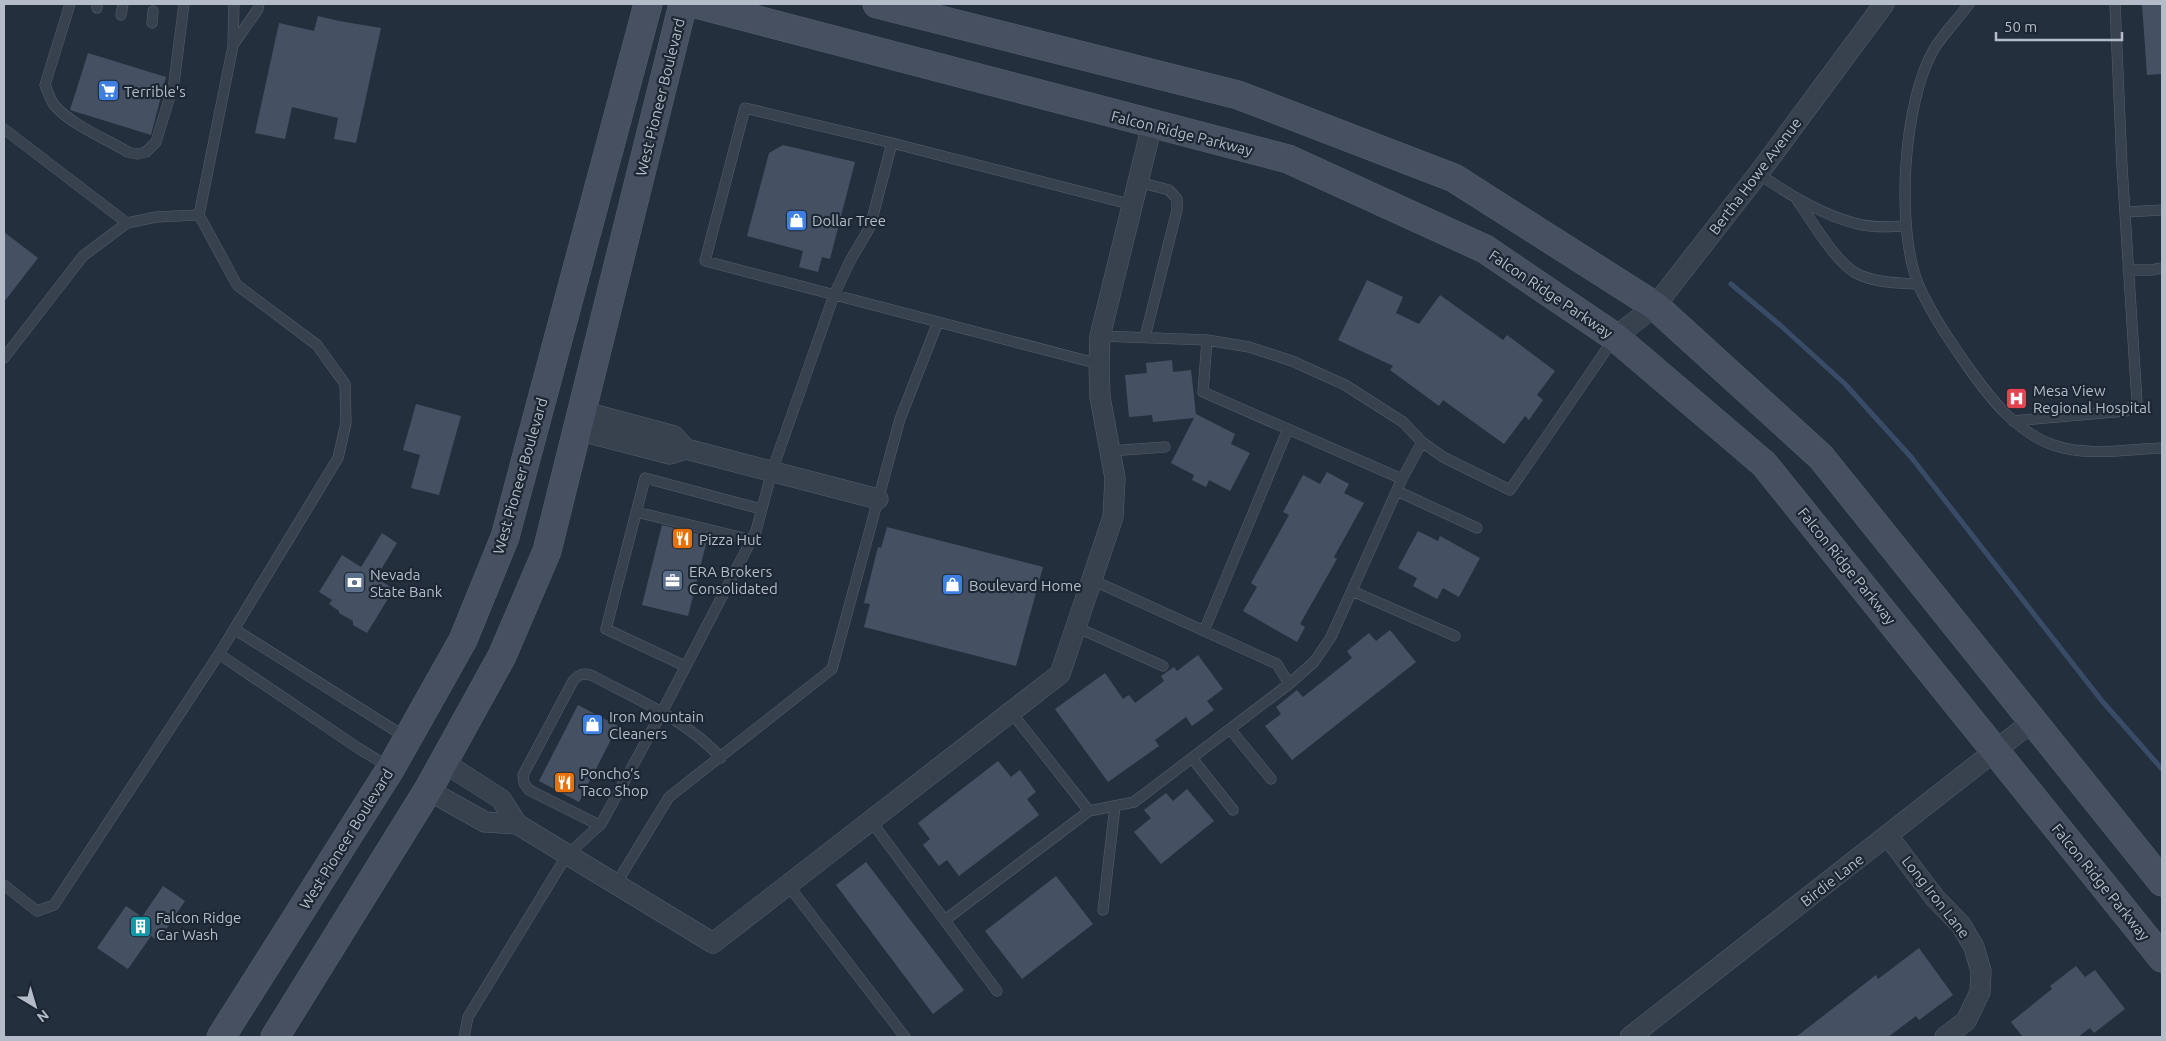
<svg xmlns="http://www.w3.org/2000/svg" width="2166" height="1041" viewBox="0 0 2166 1041" font-family="Ubuntu,sans-serif">
  <style>
    .lines { fill: none; stroke-linecap: round; stroke-linejoin: round }
    .stream { stroke: #394c67; stroke-width: 5 }
    .building { fill: #455162 }
    .lane-casing { stroke: #565f6c; stroke-width: 11 }
    .street-casing { stroke: #565f6c; stroke-width: 21 }
    .secondary-casing { stroke: #565f6c; stroke-width: 29 }
    .lane { stroke: #38414e; stroke-width: 10 }
    .street { stroke: #38414e; stroke-width: 20 }
    .secondary { stroke: #465061; stroke-width: 28 }
    .labels { text-anchor: middle; dominant-baseline: central; stroke-width: 4.5; stroke-linejoin: round; paint-order: stroke }
    .poi-label { font-size: 15px; fill: #b4bcc9; stroke: #1d2633; text-anchor: start }
    .street-label { font-size: 15px; fill: #b4bcc9; stroke: #1d2633 }
  </style>
  <rect width="100%" height="100%" fill="#242f3e"/>
  <g class="lines">
    <path class="stream" d="M1731,284L1780,325L1845,384L1911,457L2102,701L2162,769"/>
  </g>
  <path class="building" d="M2142,4H2162V74L2147,75Z
    M318,16L339,21L381,28L356,143L334,139L338,118L292,107L285,139L255,133L279,23L314,31Z
    M88,53L166,77L151,135L70,110Z
    M783,145L855,162L830,259L822,257L818,272L799,267L803,251L747,236L769,153Z
    M4,232L38,258L4,302Z
    M1367,280L1403,297L1396,313L1419,324L1440,295L1503,340L1507,335L1555,371L1537,395L1543,400L1529,420L1525,416L1504,444L1443,400L1439,406L1390,370L1393,366L1338,340Z
    M1172,360L1173,372L1191,370L1196,415V414L1235,434L1231,444L1250,453L1230,491L1209,480L1206,487L1192,480L1194,475L1171,463L1194,418L1153,422L1152,415L1129,417L1125,375L1147,373L1146,363Z
    M416,404L461,416L439,495L411,488L420,455L403,450Z
    M1327,472L1349,484L1344,493L1364,503L1334,557L1337,559L1300,624L1305,627L1297,642L1243,611L1257,587L1251,583L1289,515L1283,512L1303,475L1320,484Z
    M662,525L708,536L688,616L642,605Z
    M887,527L1043,567L1016,666L864,627L870,604L864,603L878,547L881,548Z
    M1418,531L1438,541L1440,536L1480,558L1459,597L1443,588L1437,599L1413,586L1417,578L1398,568Z
    M382,533L397,543L376,578L394,589L367,633L353,625V621L339,613V611L329,604L332,600L319,592L342,555L361,567Z
    M1390,630L1416,662L1292,760L1265,726L1281,714L1276,707L1297,690L1303,697L1352,658L1347,651L1369,633L1376,641Z
    M1198,655L1223,689L1207,701L1214,710L1192,726L1186,717L1155,740L1159,746L1108,782L1055,709L1105,673L1123,699L1129,695L1135,703L1164,681L1161,676L1174,667L1177,671Z
    M578,705L618,726L579,802L539,781Z
    M998,761L1011,777L1020,770L1036,792L1027,799L1039,815L959,876L947,860L939,866L923,845L930,839L918,823Z
    M1187,789L1214,821L1161,864L1134,832L1151,818L1144,810L1166,793L1173,801Z
    M866,862L964,990L933,1014L836,885Z
    M1056,876L1093,924L1022,979L985,931Z
    M163,886L185,901L158,941L151,936L128,969L97,948L126,906L142,917Z
    M1919,948L1953,995L1919,1020L1916,1016L1888,1037H1796L1876,975L1878,979Z
    M2076,966L2085,977L2095,970L2125,1009L2094,1033L2090,1028L2078,1037H2023L2011,1022L2052,989L2050,986Z"/>
  <g class="lines">
    <defs>
      <path id="lane" d="M70,4L45,85C48,92 50,100 55,106C72,125 106,139 128,152L137,154L146,152L156,142L174,83L184,4
        M1969,4C1958,19 1944,33 1934,49C1903,102 1895,229 1919,286C1932,315 1950,341 1968,367C1990,398 2016,432 2053,445C2087,457 2127,449 2162,448
        M97,8V4
        M121,15L123,4
        M152,23L153,11
        M233,45L258,9L259,4
        M4,129L127,223
        M1758,174C1788,193 1819,214 1854,223C1870,228 1889,227 1905,226
        M1138,182L1169,190L1177,199V210L1145,337
        M1797,200C1813,222 1832,257 1854,272C1872,283 1899,283 1918,284
        M2126,212L2162,210
        M2128,270H2151L2162,268
        M1100,336L1207,340L1249,347L1292,361L1345,385L1403,422L1422,442L1443,457L1510,490L1615,337
        M1207,340L1203,392L1402,479
        M4,358L83,256L127,223L156,217L199,215
        M1099,364L705,261L745,108L892,143L1133,205
        M2013,421L2126,411L2137,402L2122,166L2115,4
        M1110,451L1165,447
        M1397,491L1477,528
        M636,512L752,540
        M1092,580L1277,664L1289,684
        M1352,591L1455,636
        M1076,627L1163,666
        M234,629L407,738
        M1204,631L1288,429
        M219,654L358,748L391,768
        M685,666L606,629L645,478L761,509
        M1011,712L1089,811
        M1230,729L1271,779
        M1192,758L1233,810
        M871,821L997,991
        M599,825L529,790L524,783L523,775L573,681C579,674 584,672 593,676C636,699 687,720 721,758
        M616,884L669,797L832,669L900,419L938,322
        M4,885L37,911L54,905L219,654L338,458L346,423L345,384L317,345L237,285L199,215L233,46L234,4
        M788,885L905,1037
        M1103,910L1115,806
        M945,920L1089,811L1134,802L1289,684L1314,662L1331,637L1402,479L1422,442
        M464,1037L468,1017L567,855L601,824L662,712L756,531L772,471L834,295L850,261L870,227L892,143"/>
      <path id="street" d="M1615,337L1655,306L1758,174L1884,4
        M581,411L674,436L686,449L878,499
        M577,430L670,454L686,449
        M443,762L501,799L517,824
        M428,790L485,822L517,824L713,943L1060,674L1113,517L1115,478L1100,397L1099,364L1100,336L1152,125
        M1888,836L1935,898L1961,925L1974,947L1981,971L1980,992L1966,1021L1945,1037
        M1630,1037L2033,721"/>
      <path id="secondary" d="M696,4L1288,159L1485,249L1615,337L1764,464L2162,958
        M877,4L1238,95L1454,178L1655,306L1821,457L2162,882
        M221,1037L391,768L463,640L505,537L648,4
        M275,1037L428,790L502,656L547,551L683,4"/>
    </defs>
    <use href="#lane" class="lane-casing"/>
    <use href="#street" class="street-casing"/>
    <use href="#secondary" class="secondary-casing"/>
    <use href="#lane" class="lane"/>
    <use href="#street" class="street"/>
    <use href="#secondary" class="secondary"/>
  </g>
  <defs>
    <symbol id="supermarket-square" viewBox="-11 -11 22 22"><rect x="-9" y="-9" width="18" height="18" rx="4" fill="#3f7fe0" stroke="#1d2633"/><path d="M-6-5.5h2.5l.6 2H6L4.5 2H-2.5L-4.4-4H-6ZM-1.5 3.2a1.3 1.3 0 1 0 .1 0ZM3 3.2a1.3 1.3 0 1 0 .1 0Z" fill="#fff"/></symbol>
    <symbol id="shop-square" viewBox="-11 -11 22 22"><rect x="-9" y="-9" width="18" height="18" rx="4" fill="#3f7fe0" stroke="#1d2633"/><path d="M-5-2.5h2.3a2.7 3.5 0 0 1 5.4 0H5L5.5 6h-11ZM-1.5-2.5h3a1.5 2.3 0 0 0-3 0Z" fill="#fff"/></symbol>
    <symbol id="hospital-square" viewBox="-11 -11 22 22"><rect x="-9" y="-9" width="18" height="18" rx="4" fill="#e0444e" stroke="#1d2633"/><path d="M-5-5h3v3.5h4V-5h3V5h-3V1.5h-4V5h-3Z" fill="#fff"/></symbol>
    <symbol id="restaurant-square" viewBox="-11 -11 22 22"><rect x="-9" y="-9" width="18" height="18" rx="4" fill="#e8710a" stroke="#1d2633"/><path d="M-5-6h1v4h1v-4h1v4h1v-4h1v5L-1.5 .5V6h-2V.5L-5-1ZM5-6V6H3V1.5H1.5Q1.5-4 5-6Z" fill="#fff"/></symbol>
    <symbol id="office-square" viewBox="-11 -11 22 22"><rect x="-9" y="-9" width="18" height="18" rx="4" fill="#5c6f8a" stroke="#1d2633"/><path d="M-6-3h4V-5.5h4V-3h4V5H-6ZM-1-4.5V-3h2v-1.5ZM-6 0V1H6V0Z" fill="#fff"/></symbol>
    <symbol id="bank-square" viewBox="-11 -11 22 22"><rect x="-9" y="-9" width="18" height="18" rx="4" fill="#5c6f8a" stroke="#1d2633"/><path d="M-6-4H6V4H-6ZM0-2.3a2.3 2.3 0 1 0 0 4.6a2.3 2.3 0 1 0 0-4.6Z" fill="#fff"/></symbol>
    <symbol id="building-square" viewBox="-11 -11 22 22"><rect x="-9" y="-9" width="18" height="18" rx="4" fill="#0f9aa8" stroke="#1d2633"/><path d="M-4-6H4V6H1V3H-1V6H-4ZM-2.5-4.3h1.7v1.8h-1.7ZM.8-4.3h1.7v1.8H.8ZM-2.5-1h1.7V.8h-1.7ZM.8-1h1.7V.8H.8Z" fill="#fff"/></symbol>
  </defs>
  <g fill-rule="evenodd">
    <use href="#supermarket-square" x="96" y="78" width="25" height="25"/>
    <use href="#shop-square" x="784" y="208" width="25" height="25"/>
    <use href="#hospital-square" x="2004" y="386" width="25" height="25"/>
    <use href="#restaurant-square" x="670" y="526" width="25" height="25"/>
    <use href="#office-square" x="660" y="568" width="25" height="25"/>
    <use href="#bank-square" x="342" y="570" width="25" height="25"/>
    <use href="#shop-square" x="940" y="572" width="25" height="25"/>
    <use href="#shop-square" x="580" y="712" width="25" height="25"/>
    <use href="#restaurant-square" x="552" y="770" width="25" height="25"/>
    <use href="#building-square" x="128" y="914" width="25" height="25"/>
  </g>
  <g class="labels">
    <g class="poi-label">
      <text x="124" y="91">Terrible's</text>
      <text x="812" y="220">Dollar Tree</text>
      <text x="2033" y="390">Mesa View<tspan x="2033" dy="17">Regional Hospital</tspan></text>
      <text x="699" y="539">Pizza Hut</text>
      <text x="689" y="571">ERA Brokers<tspan x="689" dy="17">Consolidated</tspan></text>
      <text x="370" y="574">Nevada<tspan x="370" dy="17">State Bank</tspan></text>
      <text x="969" y="585">Boulevard Home</text>
      <text x="609" y="716">Iron Mountain<tspan x="609" dy="17">Cleaners</tspan></text>
      <text x="580" y="773">Poncho’s<tspan x="580" dy="17">Taco Shop</tspan></text>
      <text x="156" y="917">Falcon Ridge<tspan x="156" dy="17">Car Wash</tspan></text>
    </g>
    <g class="street-label">
      <text transform="translate(660 97) rotate(-76)">West Pioneer Boulevard</text>
      <text transform="translate(1182 133) rotate(14)">Falcon Ridge Parkway</text>
      <text transform="translate(1755 176) rotate(-53)">Bertha Howe Avenue</text>
      <text transform="translate(1551 294) rotate(34)">Falcon Ridge Parkway</text>
      <text transform="translate(520 476) rotate(-74)">West Pioneer Boulevard</text>
      <text transform="translate(1847 566) rotate(51)">Falcon Ridge Parkway</text>
      <text transform="translate(346 839) rotate(-58)">West Pioneer Boulevard</text>
      <text transform="translate(1832 880) rotate(-38)">Birdie Lane</text>
      <text transform="translate(2101 882) rotate(51)">Falcon Ridge Parkway</text>
      <text transform="translate(1936 897) rotate(52)">Long Iron Lane</text>
    </g>
  </g>
  <rect width="2166" height="1041" fill="none" stroke="#b4bcc9" stroke-width="10"/>
  <g transform="translate(35 1006) rotate(142)" stroke="#1d2633" stroke-width="4" paint-order="stroke">
  <path d="M0-4L9 19L0 12L-9 19Z" fill="#b4bcc9"/>
  <text y="-8" font-size="14" font-weight="bold" text-anchor="middle" fill="#b4bcc9">N</text>
  </g>
  <path d="M1996 32v8h126v-8" fill="none" stroke="#b4bcc9" stroke-width="2.5"/>
  <text x="2004" y="32" font-size="15" fill="#b4bcc9" stroke="#1d2633" stroke-width="4" paint-order="stroke">50 m</text>
</svg>
